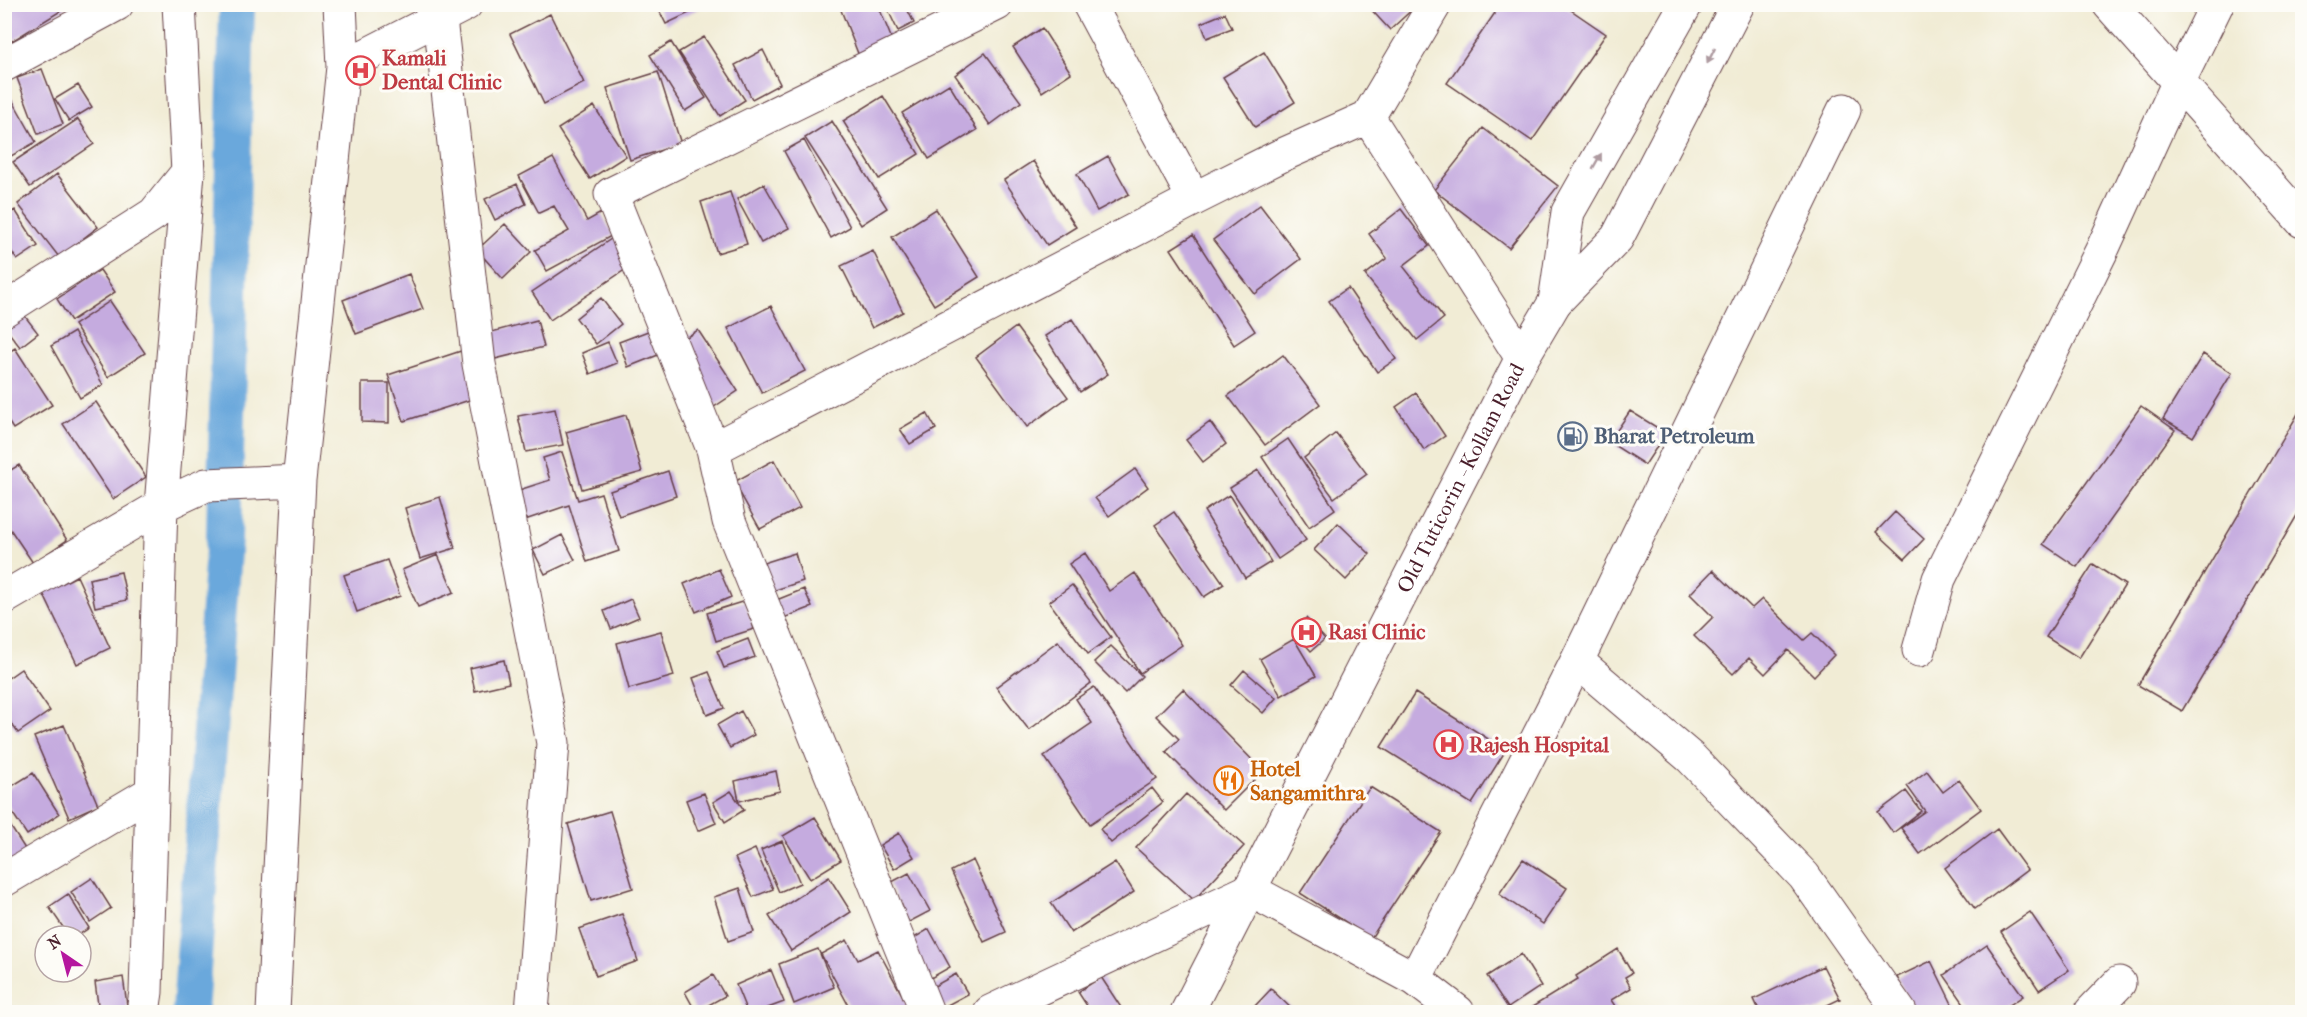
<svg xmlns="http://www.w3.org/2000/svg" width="2307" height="1017" viewBox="0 0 2307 1017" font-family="'IM FELL French Canon',serif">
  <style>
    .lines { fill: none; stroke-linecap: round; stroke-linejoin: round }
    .canal { stroke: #6ba8dc; stroke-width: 36 }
    .building { fill: #c5abdf }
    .street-casing { stroke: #633e44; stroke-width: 35 }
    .primary-casing { stroke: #633e44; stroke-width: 35 }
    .street { stroke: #fff; stroke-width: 33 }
    .primary { stroke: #fff; stroke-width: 33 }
    .oneway { fill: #ae9aa0 }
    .labels { text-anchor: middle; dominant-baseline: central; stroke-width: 6; stroke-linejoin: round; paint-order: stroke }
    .health-label { font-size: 21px; font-weight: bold; fill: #be3a42; stroke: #fdfcf7; text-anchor: start }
    .service-label { font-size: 21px; font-weight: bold; fill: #4e5e75; stroke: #fdfcf7; text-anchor: start }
    .street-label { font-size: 21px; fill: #4a1f2b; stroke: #fdfcf7 }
    .food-label { font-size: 21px; font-weight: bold; fill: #c56008; stroke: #fdfcf7; text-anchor: start }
  </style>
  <rect width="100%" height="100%" fill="#fdfcf7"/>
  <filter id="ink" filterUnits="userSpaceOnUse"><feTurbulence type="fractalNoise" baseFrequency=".0167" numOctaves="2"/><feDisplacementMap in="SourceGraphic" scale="12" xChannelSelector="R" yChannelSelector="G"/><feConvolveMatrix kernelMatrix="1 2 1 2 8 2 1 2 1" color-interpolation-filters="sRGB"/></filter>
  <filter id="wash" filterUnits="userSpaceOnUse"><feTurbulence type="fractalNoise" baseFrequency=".008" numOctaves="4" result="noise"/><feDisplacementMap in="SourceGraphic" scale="24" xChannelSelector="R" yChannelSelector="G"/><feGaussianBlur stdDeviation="1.35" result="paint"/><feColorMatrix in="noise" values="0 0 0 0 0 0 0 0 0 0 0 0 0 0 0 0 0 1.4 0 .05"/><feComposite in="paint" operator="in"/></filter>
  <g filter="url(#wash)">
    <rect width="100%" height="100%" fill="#f1ecd5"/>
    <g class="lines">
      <path class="canal" d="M190,1012L224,537L237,4"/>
    </g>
    <g id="blocks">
      <path class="building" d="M4,4H72L4,46Z
        M656,4H700L702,7L666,24Z
        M1366,4H1418L1390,30Z
        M1501,4H1562L1606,34L1532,141L1447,83Z
        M839,5H878L893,42L859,56Z
        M894,5H905L914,23L898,31L887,8Z
        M1225,13L1232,28L1207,38L1201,23Z
        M550,14L584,83L544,104L510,34Z
        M1042,28L1071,73L1042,92L1013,47Z
        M704,37L745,100L720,116L679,52Z
        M671,42L706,98L685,111L650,55Z
        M763,50L780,84L752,99L735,65Z
        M1264,52L1295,102L1255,127L1223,77Z
        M985,53L1021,102L990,125L955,75Z
        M42,69L63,124L38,134L17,78Z
        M658,72L681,144L630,160L607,88Z
        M949,84L977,130L929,159L902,113Z
        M78,85L92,107L69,121L55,99Z
        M9,94L36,142L4,160V97Z
        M883,96L919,154L879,179L843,121Z
        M594,106L626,156L590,179L558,129Z
        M78,119L94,144L30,187L13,162Z
        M832,121L887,208L861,225L805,138Z
        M1483,128L1558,186L1509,248L1434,190Z
        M804,140L850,227L831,238L784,151Z
        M1108,156L1129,194L1097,211L1077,174Z
        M553,158L587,221L601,213L613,235L547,271L535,250L569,231L554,206L539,213L519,176Z
        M1033,161L1076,227L1047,245L1004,180Z
        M57,174L98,227L59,257L18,204Z
        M517,184L526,204L495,220L485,199Z
        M764,184L789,228L761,243L737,199Z
        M730,192L747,244L717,253L701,202Z
        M1260,205L1301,259L1255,294L1213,240Z
        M936,209L979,277L934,305L892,237Z
        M1401,209L1429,246L1403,266L1444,318L1417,340L1365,275L1387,258L1369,234Z
        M15,210L38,246L17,260L4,240V217Z
        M505,224L531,252L503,279L477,250Z
        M1193,235L1255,331L1234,345L1171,249Z
        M614,237L632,265L550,320L532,292Z
        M873,251L903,312L872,328L841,266Z
        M100,270L115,292L71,321L57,299Z
        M409,274L423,309L356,334L343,300Z
        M1348,288L1396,359L1377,372L1329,301Z
        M601,298L621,324L596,344L576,318Z
        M110,301L145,353L108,377L74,325Z
        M771,306L805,371L762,393L728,328Z
        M24,315L38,333L20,347L6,329Z
        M1072,319L1108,374L1080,392L1045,336Z
        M537,320L544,347L495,359L488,333Z
        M1016,327L1068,397L1027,427L976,357Z
        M698,330L738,391L714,407L674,345Z
        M648,331L658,355L628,367L619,342Z
        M74,332L103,385L80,398L51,346Z
        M608,342L617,363L590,374L582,353Z
        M15,348L52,405L13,429L4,415V355Z
        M464,350L479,397L404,421L388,375Z
        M2203,354L2232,373L2193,437L2163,419Z
        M1283,355L1320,404L1265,445L1228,396Z
        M362,383H389V423L362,422Z
        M1416,393L1445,436L1424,450L1396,407Z
        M96,402L146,477L113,499L63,424Z
        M2141,406L2175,430L2077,567L2043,544Z
        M2302,407V507L2182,711L2138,685Z
        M555,409L563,445L526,452L518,416Z
        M1630,411L1666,433L1645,465L1609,442Z
        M927,413L936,429L910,444L900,429Z
        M626,415L642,472L582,489L566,432Z
        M1210,422L1226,444L1203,462L1186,440Z
        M1336,433L1367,474L1334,498L1304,458Z
        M1288,439L1335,509L1309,527L1262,457Z
        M562,452L578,500L601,493L619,551L587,562L569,505L525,520L516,491L550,480L543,458Z
        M774,460L800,508L760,529L734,482Z
        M19,465L67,540L33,563L4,520V474Z
        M1135,469L1148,487L1109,516L1095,498Z
        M1258,470L1306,540L1278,559L1230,488Z
        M668,471L676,496L619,516L610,491Z
        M1229,495L1271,562L1245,578L1204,511Z
        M440,497L455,548L420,559L405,508Z
        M1174,512L1224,584L1204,597L1155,525Z
        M1895,512L1924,539L1905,559L1876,532Z
        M1338,523L1370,554L1346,580L1314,550Z
        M562,535L575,560L545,574L533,550Z
        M795,553L803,581L766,593L757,565Z
        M1085,553L1109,591L1135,573L1182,645L1140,673L1069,564Z
        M438,555L454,592L418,607L402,570Z
        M387,560L400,596L357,612L344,575Z
        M2093,564L2125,585L2079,658L2046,637Z
        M719,569L731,597L696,612L684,584Z
        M1713,570L1752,608L1762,599L1804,640L1812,633L1834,655L1814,676L1788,650L1765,674L1749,658L1733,674L1694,636L1713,617L1690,594Z
        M121,572L127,600L95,607L89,579Z
        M77,576L110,648L77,664L43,593Z
        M1072,585L1111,637L1088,654L1049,602Z
        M804,589L812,607L781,619L774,601Z
        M631,599L639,617L611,629L604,611Z
        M745,601L754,629L716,641L707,613Z
        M1306,618L1325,639L1311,651L1293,631Z
        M661,631L674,676L629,689L617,643Z
        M748,639L755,657L724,668L717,651Z
        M1294,639L1316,676L1281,696L1260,659Z
        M1058,641L1091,683L1029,730L996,687Z
        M1111,646L1142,676L1125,693L1094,662Z
        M504,660L509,683L475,691L470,668Z
        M21,669L50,711L18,733L4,713V681Z
        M1244,670L1276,698L1263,713L1231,685Z
        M709,672L724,708L707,715L693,678Z
        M1094,687L1157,779L1090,824L1044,756L1092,723L1076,699Z
        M1183,689L1263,771L1224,810L1166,752L1179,739L1156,716Z
        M1415,693L1506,750L1472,804L1381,747Z
        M741,711L754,735L730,748L717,725Z
        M64,725L98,805L69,818L34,737Z
        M776,771L780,791L739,801L735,781Z
        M1927,771L1943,792L1959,780L1981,809L1920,854L1901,828L1925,811L1907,786Z
        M33,773L59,814L27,835L4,800V791Z
        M1370,787L1441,832L1371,938L1300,893Z
        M1152,788L1163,802L1111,843L1100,829Z
        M731,791L744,810L725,822L713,802Z
        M1906,791L1921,811L1893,833L1878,812Z
        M704,793L716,823L698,831L686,800Z
        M1186,794L1244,846L1194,900L1136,848Z
        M610,811L633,888L591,901L568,824Z
        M815,817L841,860L810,879L783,836Z
        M7,821L27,852L5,866V822Z
        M1997,829L2027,870L1975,909L1945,868Z
        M899,833L914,857L894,869L880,845Z
        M782,841L800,883L779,892L761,850Z
        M755,849L773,889L753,897L735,858Z
        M1523,859L1567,888L1543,924L1499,894Z
        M973,860L1006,932L984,942L951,871Z
        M1115,862L1134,892L1071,933L1051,903Z
        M909,873L930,911L909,922L888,884Z
        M829,877L851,912L791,951L769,916Z
        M92,878L111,908L90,922L71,892Z
        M740,888L754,932L728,941L714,897Z
        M68,894L89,928L77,936H69L49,907Z
        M2030,912L2069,970L2039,990L2001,932Z
        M622,914L638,961L596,976L579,929Z
        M929,929L950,967L929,979L909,941Z
        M847,940L858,960L878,950L911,1012H852L821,954Z
        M1987,945L2023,996L1999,1012H1970L1944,975Z
        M818,949L834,987L794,1004L779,964Z
        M1618,949L1632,973L1625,977L1631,988L1611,1000L1619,1012H1524L1578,979L1576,976Z
        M1521,954L1541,986L1508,1008L1487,976Z
        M1931,961L1956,1012H1914L1897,977Z
        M1823,966L1840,999L1813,1012H1760L1754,999Z
        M771,970L784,1002L757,1012H747L736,985Z
        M956,974L968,994L940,1009L929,989Z
        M713,975L725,996L696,1012L685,992Z
        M123,977L128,1012H99L95,982Z
        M1101,977L1124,1012H1091L1078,992Z
        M1271,989L1295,1012H1260L1254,1007Z
        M4,997L15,1012H4Z"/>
    </g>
  </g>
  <g filter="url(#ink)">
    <use href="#blocks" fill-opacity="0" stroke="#633e44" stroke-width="1.5"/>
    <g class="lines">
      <defs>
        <path id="street" d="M1089,4L1194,199
          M2109,4L2302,221
          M440,19L479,364L553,743L532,1012
          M4,65L117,4
          M343,67L466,4
          M1368,117L1522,358
          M4,310L154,214L188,172
          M713,449L1194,199L1280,156L1368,117L1435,4
          M4,598L161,506L206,485L299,481
          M1919,650L1939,579L2102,250L2179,81L2217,4
          M1577,661L1691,758L1804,876L1900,1012
          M4,880L152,792
          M1415,979L1577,661L1844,110
          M143,1012L146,992L161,506L188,172L179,4
          M273,1012L299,481L343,67L340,4
          M927,1012L729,521L713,449L611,194L997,4
          M990,1012L1250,890L1415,979L1458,1012
          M2091,1012L2119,983"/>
        <g id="primary">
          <path d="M1555,302L1617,238L1738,4"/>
          <path id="s1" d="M1187,1012L1522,358L1555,302L1568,212L1686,4"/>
        </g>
      </defs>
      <use href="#street" class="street-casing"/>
      <use href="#primary" class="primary-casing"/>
      <use href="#street" class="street"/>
      <use href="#primary" class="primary"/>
    </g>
    <defs><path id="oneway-solid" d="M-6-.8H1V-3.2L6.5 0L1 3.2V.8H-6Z" transform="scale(1.5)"/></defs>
    <g class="oneway">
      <use href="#oneway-solid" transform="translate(1711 56) rotate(117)"/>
      <use href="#oneway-solid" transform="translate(1597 161) rotate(-60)"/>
    </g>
  </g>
  <defs>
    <symbol id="hospital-ring" viewBox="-11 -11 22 22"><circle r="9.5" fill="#fdfcf7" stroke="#e0444e" stroke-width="1.5"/><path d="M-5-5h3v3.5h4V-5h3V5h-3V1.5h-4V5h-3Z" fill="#e0444e"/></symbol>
    <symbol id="fuel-ring" viewBox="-11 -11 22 22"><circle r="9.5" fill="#fdfcf7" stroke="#5c6f8a" stroke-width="1.5"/><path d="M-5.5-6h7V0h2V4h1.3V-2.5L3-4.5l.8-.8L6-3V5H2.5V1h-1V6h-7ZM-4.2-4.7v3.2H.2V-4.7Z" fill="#5c6f8a"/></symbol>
    <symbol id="restaurant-ring" viewBox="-11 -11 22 22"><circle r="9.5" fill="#fdfcf7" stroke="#e8710a" stroke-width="1.5"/><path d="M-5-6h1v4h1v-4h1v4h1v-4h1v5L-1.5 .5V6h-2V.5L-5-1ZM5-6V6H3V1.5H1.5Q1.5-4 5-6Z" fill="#e8710a"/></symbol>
  </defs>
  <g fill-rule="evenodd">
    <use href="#hospital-ring" x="344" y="54" width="33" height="33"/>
    <use href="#fuel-ring" x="1556" y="420" width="33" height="33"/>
    <use href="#hospital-ring" x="1290" y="616" width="33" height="33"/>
    <use href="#hospital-ring" x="1432" y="728" width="33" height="33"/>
    <use href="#restaurant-ring" x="1212" y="764" width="33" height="33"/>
  </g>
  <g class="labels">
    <g class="health-label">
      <text x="382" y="58">Kamali<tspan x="382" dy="24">Dental Clinic</tspan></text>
      <text x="1328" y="632">Rasi Clinic</text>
      <text x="1469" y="745">Rajesh Hospital</text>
    </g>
    <g class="service-label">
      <text x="1594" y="436">Bharat Petroleum</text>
    </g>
    <g class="street-label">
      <text stroke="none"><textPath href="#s1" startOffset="600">Old Tuticorin - Kollam Road</textPath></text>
    </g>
    <g class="food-label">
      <text x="1250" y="769">Hotel<tspan x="1250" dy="24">Sangamithra</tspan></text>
    </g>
  </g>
  <rect width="2307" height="1017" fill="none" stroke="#fdfcf7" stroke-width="24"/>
  <g transform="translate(63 954) rotate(325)"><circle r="28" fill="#fdfcf7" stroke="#b5a4a5" stroke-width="1.5"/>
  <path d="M0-4.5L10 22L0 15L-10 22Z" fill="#b5179e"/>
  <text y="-9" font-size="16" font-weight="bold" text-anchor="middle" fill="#4a1f2b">N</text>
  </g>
</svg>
